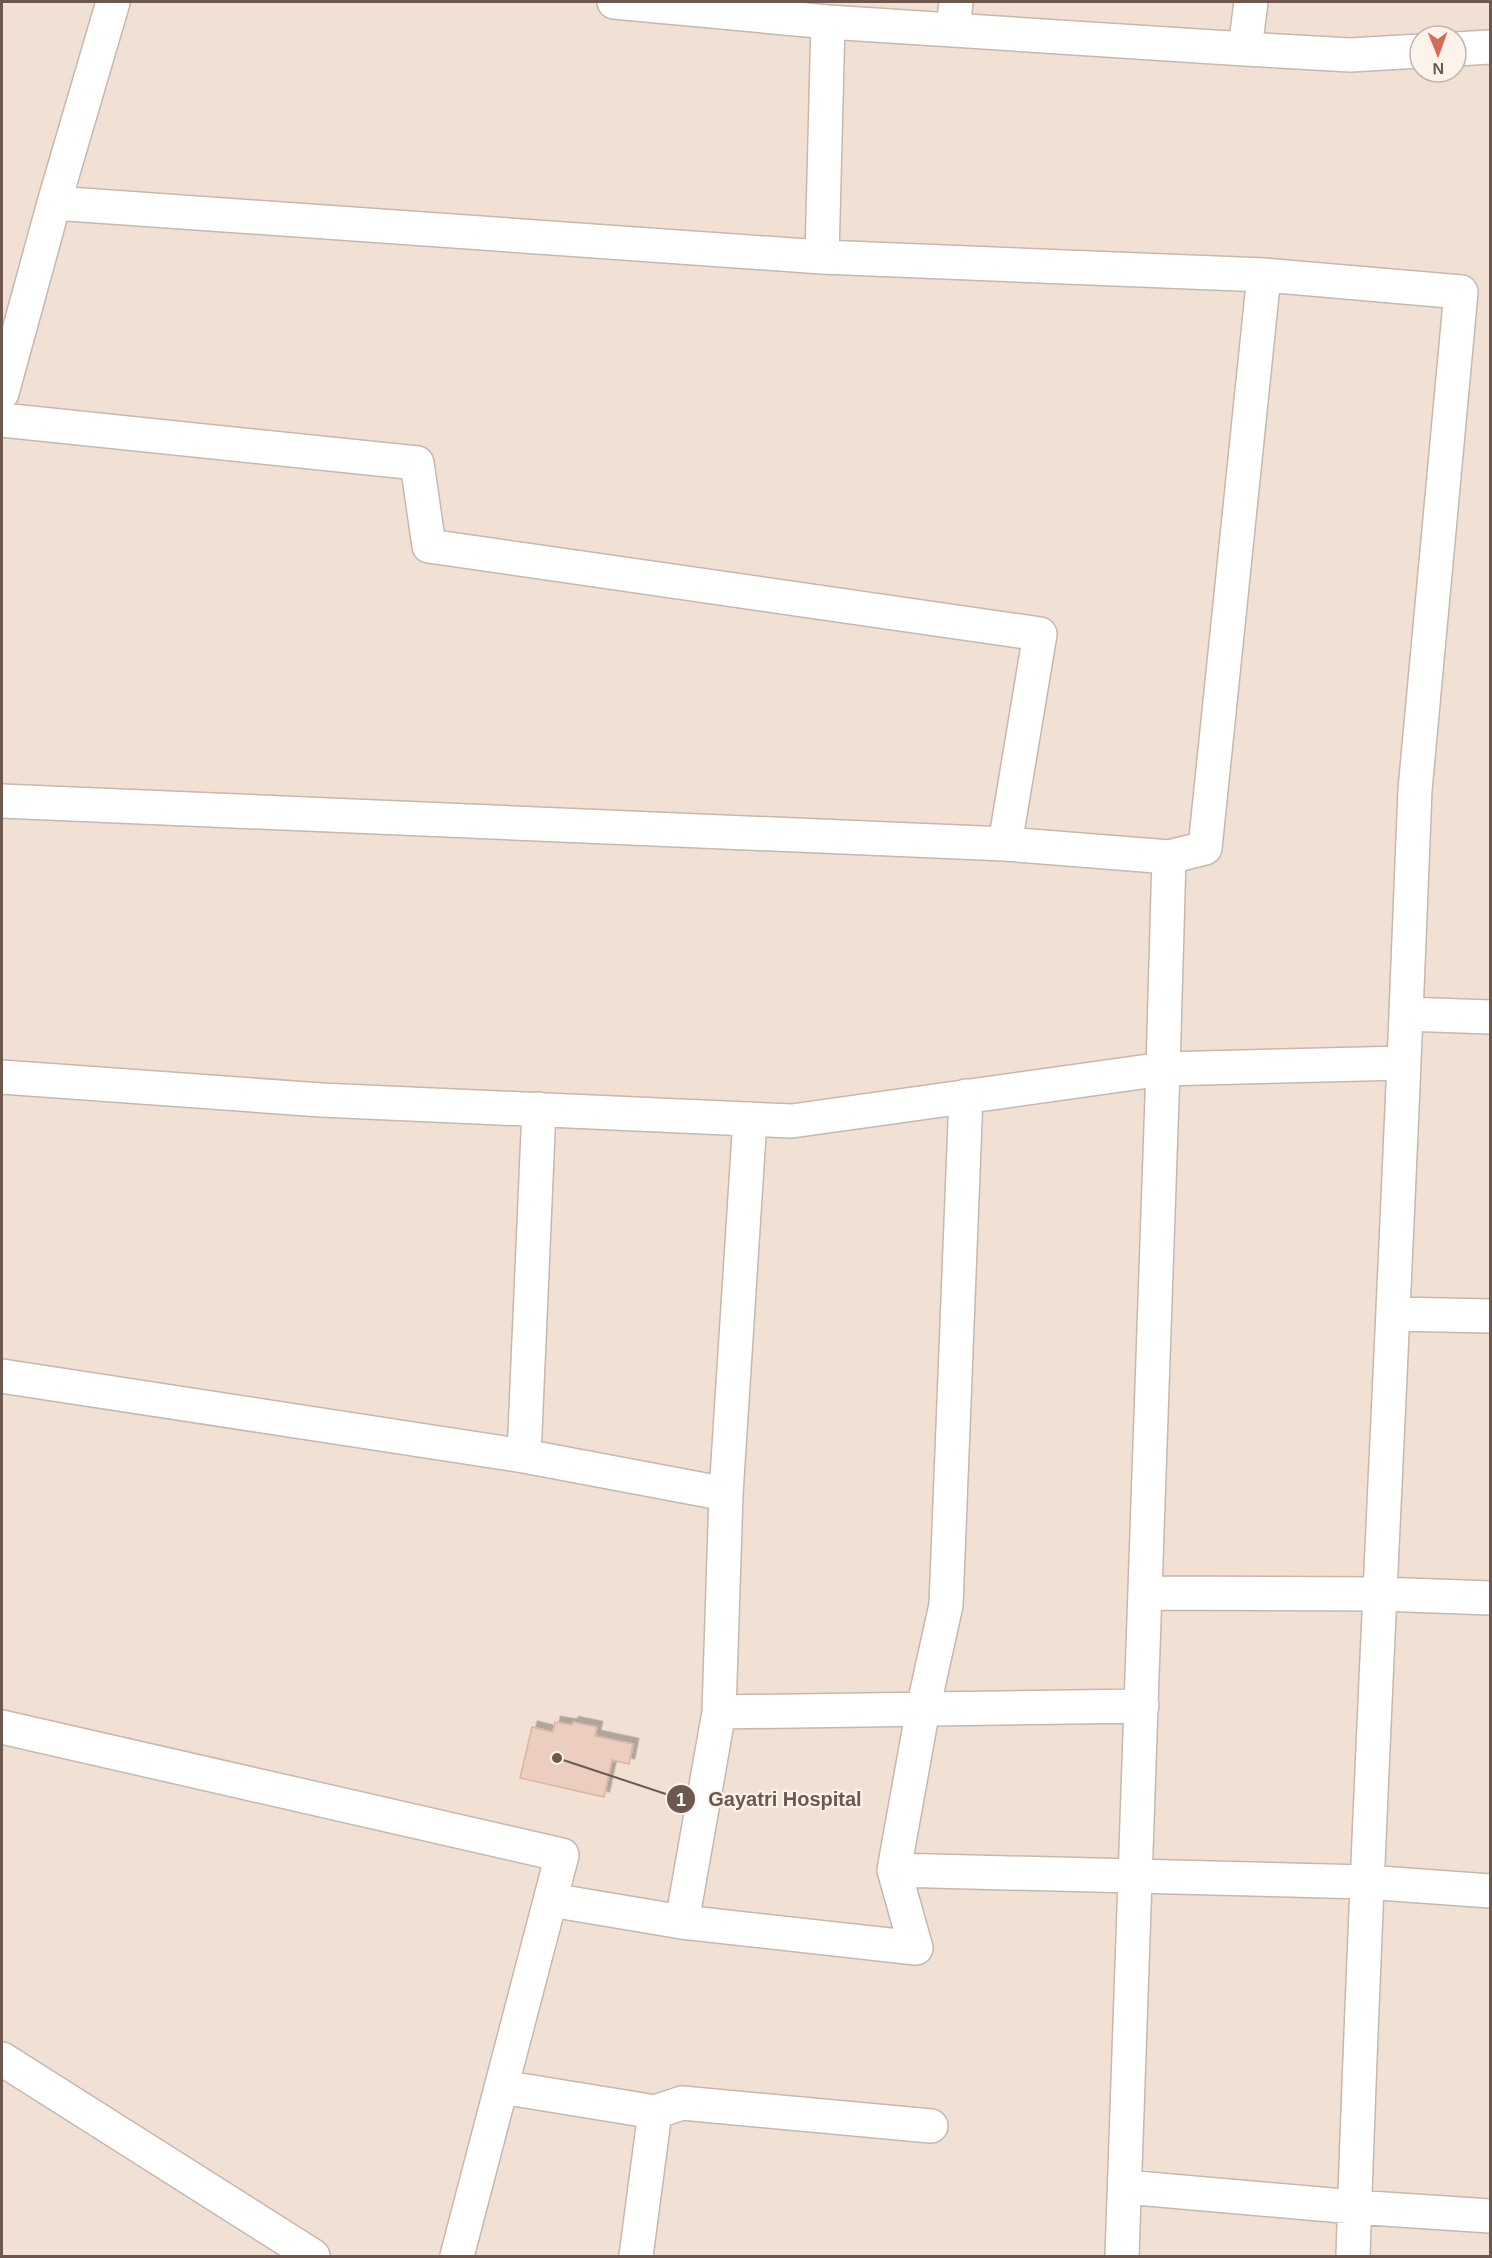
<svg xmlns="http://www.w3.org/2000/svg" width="1492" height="2258" viewBox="0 0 1492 2258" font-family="Helvetica,sans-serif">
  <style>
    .residential { fill: #f0e1d4; fill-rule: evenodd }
    .building { fill: #ebcec0; stroke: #dbb4a2; stroke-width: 1.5; filter: url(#shadow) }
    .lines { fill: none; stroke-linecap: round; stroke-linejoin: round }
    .minor-casing { stroke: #c8b7ad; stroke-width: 36 }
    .minor { stroke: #fff; stroke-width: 33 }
    .leader { fill: none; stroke: #6e574d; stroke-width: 2 }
    .callout-dot { fill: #6e574d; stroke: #fcf4ea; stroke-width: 2 }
    .mark-label { font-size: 18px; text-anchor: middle; font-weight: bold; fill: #fff }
    .callout-label { font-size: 20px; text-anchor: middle; font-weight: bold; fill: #6e574d; stroke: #fcf4ea; stroke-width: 4.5; stroke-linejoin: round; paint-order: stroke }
  </style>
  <defs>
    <filter id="shadow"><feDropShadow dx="5.5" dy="-5.5" stdDeviation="0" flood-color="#0004"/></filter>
  </defs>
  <rect width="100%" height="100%" fill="#f9f0e5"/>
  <path class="residential" d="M2,2H1490V2256H2ZM1420,36H1456V72H1420Z"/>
  <path class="building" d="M555,1722L572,1725L573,1722L597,1727L595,1736L633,1744L629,1764L612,1760L604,1797L520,1778L532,1727L553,1732Z"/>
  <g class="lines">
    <defs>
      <path id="minor" d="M614,2L828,22L1245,49L1350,55L1420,51
        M953,30L956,2
        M1245,49L1251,2
        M1456,49L1490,47
        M54,203L822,257L1264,275L1205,848L1169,857L1163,1069L1122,2256
        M822,257L828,22
        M1264,275L1461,292L1415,790L1406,1014L1490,1017
        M2,393L54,203L113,2
        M2,420L417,463L429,546L1040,634L1005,844
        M2,801L1005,844L1169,857
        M2,1077L321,1100L792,1121L1163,1069L1404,1063
        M1394,1314L1490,1316
        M2,1376L524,1456L726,1494L719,1712L1142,1706
        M524,1456L539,1109
        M726,1494L750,1119
        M1146,1593L1379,1594L1490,1598
        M2,1727L562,1855L457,2256
        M894,1870L1366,1882L1490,1891
        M551,1900L682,1922L916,1948L894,1870L923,1709L946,1605L966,1096
        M682,1922L719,1712
        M2,2059L313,2256
        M502,2087L655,2112L682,2103L931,2126
        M1125,2187L1354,2207L1490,2216
        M636,2256L655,2112
        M1353,2256C1366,1842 1389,1428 1406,1014"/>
    </defs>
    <use href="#minor" class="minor-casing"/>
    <use href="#minor" class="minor"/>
  </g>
  <path class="leader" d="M557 1758L681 1799"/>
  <g class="callout-dot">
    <circle cx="557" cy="1758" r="6"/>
    <circle cx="681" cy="1799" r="15"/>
  </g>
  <g class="mark-label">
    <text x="681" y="1806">1</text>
  </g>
  <g class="callout-label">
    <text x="785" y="1806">Gayatri Hospital</text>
  </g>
  <rect width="1492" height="2258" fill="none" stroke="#6e574d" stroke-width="6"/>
  <g transform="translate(1438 54) rotate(179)"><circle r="28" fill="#fcf4ea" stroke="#c3b5ab" stroke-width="1.5"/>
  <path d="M0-4.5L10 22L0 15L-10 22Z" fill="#d46b59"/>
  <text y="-9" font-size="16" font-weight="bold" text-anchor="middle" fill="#6e574d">N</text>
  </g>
</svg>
